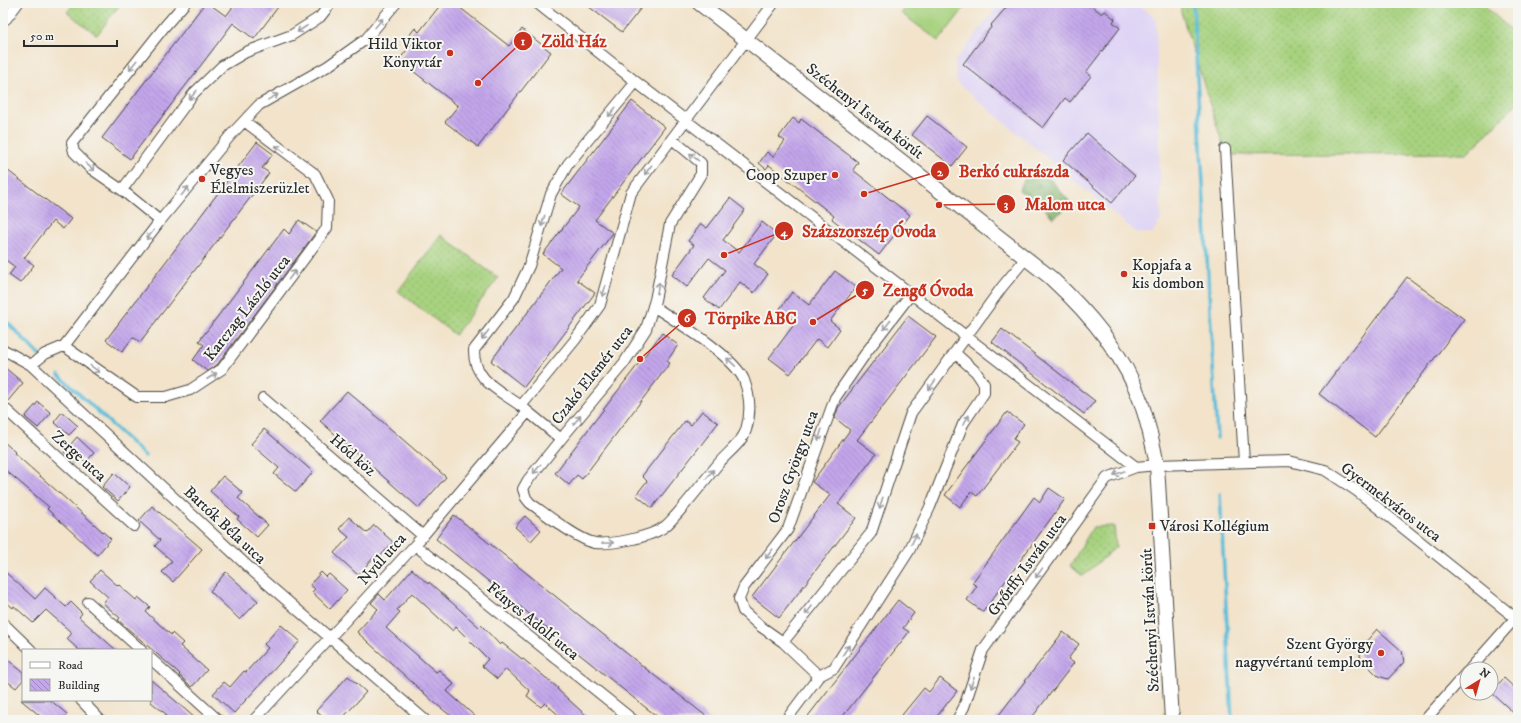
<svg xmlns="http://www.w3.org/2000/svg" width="1521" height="723" viewBox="0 0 1521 723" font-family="'IM FELL DW Pica',serif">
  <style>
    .built { fill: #dfd4f5 }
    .grass { fill: url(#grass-dots); stroke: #697e55 }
    .forest { fill: url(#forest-firs); stroke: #58704c }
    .garden { fill: #a7d27f; stroke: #697e55 }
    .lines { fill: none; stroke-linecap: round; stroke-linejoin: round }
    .stream { stroke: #5bbdd9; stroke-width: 3.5 }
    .building { fill: url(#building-back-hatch) }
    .street-casing { stroke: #494743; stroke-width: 12 }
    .secondary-casing { stroke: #494743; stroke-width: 16 }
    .street { stroke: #fff; stroke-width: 10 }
    .secondary { stroke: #fff; stroke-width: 14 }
    .oneway { stroke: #a0a0a0 }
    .poi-dot { fill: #c8321e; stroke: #f6f6f2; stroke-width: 1.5 }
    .labels { text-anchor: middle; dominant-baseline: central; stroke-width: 4; stroke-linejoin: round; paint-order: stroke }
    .poi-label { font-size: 16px; fill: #2b2b2b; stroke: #f6f6f2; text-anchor: end }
    .street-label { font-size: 16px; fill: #2b2b2b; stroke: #f6f6f2 }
    .leader { fill: none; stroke: #c8321e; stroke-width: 1.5 }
    .callout-dot { fill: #c8321e; stroke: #f6f6f2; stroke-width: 1.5 }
    .mark-label { font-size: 12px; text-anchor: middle; font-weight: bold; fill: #fff }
    .callout-label { font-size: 17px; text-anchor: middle; font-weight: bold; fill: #c8321e; stroke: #f6f6f2; stroke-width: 4; stroke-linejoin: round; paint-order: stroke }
  </style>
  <defs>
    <pattern id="grass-dots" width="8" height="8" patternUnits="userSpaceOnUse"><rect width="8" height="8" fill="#a7d27f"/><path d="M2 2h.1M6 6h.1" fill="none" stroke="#90b46e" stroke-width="1.8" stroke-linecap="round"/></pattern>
    <pattern id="forest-firs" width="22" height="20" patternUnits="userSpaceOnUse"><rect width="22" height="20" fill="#85b46e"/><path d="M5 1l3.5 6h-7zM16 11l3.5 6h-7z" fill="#6d935b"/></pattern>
    <pattern id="building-back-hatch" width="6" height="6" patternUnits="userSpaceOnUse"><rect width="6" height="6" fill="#c3a6eb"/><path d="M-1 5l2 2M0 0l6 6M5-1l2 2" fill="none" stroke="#9f87bf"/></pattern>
  </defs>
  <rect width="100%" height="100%" fill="#f6f6f2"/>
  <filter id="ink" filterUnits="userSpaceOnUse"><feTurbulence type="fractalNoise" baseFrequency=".025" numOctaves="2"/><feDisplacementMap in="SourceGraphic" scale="8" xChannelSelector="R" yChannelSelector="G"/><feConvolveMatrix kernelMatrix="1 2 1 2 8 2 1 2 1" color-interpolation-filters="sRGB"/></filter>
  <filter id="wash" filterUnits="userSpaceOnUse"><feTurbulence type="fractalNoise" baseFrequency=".012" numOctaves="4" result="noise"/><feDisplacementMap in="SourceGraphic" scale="16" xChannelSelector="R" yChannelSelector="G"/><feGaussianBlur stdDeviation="0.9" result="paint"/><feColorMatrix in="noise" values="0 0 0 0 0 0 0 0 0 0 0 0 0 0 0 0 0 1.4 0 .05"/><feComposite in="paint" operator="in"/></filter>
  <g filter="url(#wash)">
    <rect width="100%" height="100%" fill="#f2e3ca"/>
    <path class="built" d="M1001,3H1136L1156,18L1161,220L1152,233H1137L957,83L955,61Z"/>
    <path class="grass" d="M75,3H121L97,35L67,12Z
      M1181,3H1482L1518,37V102L1468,153L1226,155L1181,12Z
      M441,235L498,278L455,335L398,291Z
      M1114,526L1116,547L1083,576L1070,566L1093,527Z"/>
    <path class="forest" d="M1030,168L1052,181L1069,201L1067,208L1053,218L1041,205L1019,190Z"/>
    <path class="garden" d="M909,3H968L939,41L901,13Z"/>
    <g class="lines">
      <path class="stream" d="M1193,3L1217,438
        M3,318L40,356
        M59,375L145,456
        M1220,494L1232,720"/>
    </g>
    <g id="blocks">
      <path class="building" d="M205,3H208L226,16L236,3H281L254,39L233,23L130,159L102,138Z
        M442,3H454L509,46L522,29L551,52L478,147L445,122L458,106L399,60L414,41L408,37L415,28L419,32Z
        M584,3H645L622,32Z
        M1010,3H1088L1102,14L1105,11L1115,19L1113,22L1120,28L1086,72L1091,76L1070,102L1065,98L1043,128L963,64L992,26L991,25Z
        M632,101L665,127L595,220L613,233L577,280L595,293L524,387L491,361L561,268L543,254L579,207L561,194Z
        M927,116L967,147L952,166L912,135Z
        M793,118L799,123L801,119L858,162L853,170L910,215L879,255L832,219L834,216L769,165L766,169L759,163L767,152L773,157L785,141L779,137Z
        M1087,133L1135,176L1112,203L1063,160Z
        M257,142L273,154L262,168L269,173L140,342L133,337L122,352L106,340Z
        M3,167L71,219L63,229L53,221L24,258L34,265L20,283L9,275L15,267L3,258Z
        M730,198L745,210L723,240L739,252L762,222L777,234L754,264L768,274L754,293L740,282L719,310L704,298L725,270L709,258L687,287L672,275L694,245L688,241L701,224L707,228Z
        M299,220L316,232L217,365L207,371L193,360L204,345L199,341L284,229L289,234Z
        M835,271L856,287L830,321L840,329L827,347L817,339L790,374L769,358L796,322L779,310L792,292L809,305Z
        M1407,277L1464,319L1375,437L1319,394Z
        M908,316L936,337L857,440L876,454L838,504L856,518L779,618L752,597L830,495L812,482L850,430L835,418L838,408Z
        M1002,329L1095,401L1084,414L992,342Z
        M662,333L678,345L667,361L670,363L582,479L577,475L569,485L555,473Z
        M3,366L23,383L7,402L3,401Z
        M347,391L446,477L419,508L320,421Z
        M38,402L51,413L38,428L25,417Z
        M702,411L718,423L652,508L636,495L647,481L642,476L685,421L691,425Z
        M62,412L78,426L69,435L54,422Z
        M1007,412L1024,424L1013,439L1018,442L977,496L971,492L960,507L945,495Z
        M264,429L313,472L296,492L274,474L279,468L251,444Z
        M77,437L94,453L86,462L81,458L77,463L64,452Z
        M3,441L15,452L14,453L111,539L97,555L47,509L49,507L3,468Z
        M114,473L130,487L118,501L102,487Z
        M223,476L243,493L238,498L268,525L257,537L237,519L239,517L210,491Z
        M1049,488L1065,499L983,612L967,600L977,586L972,583L1034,497L1040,502Z
        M152,506L202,549L173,582L162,572L172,561L155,546L160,540L139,521Z
        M454,515L655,676L711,720H662L645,707L436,539Z
        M525,516L541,530L531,541L515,527Z
        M349,517L367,533L374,525L393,542L377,560L374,557L358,575L334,553L349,537L339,529Z
        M412,569L428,584L429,582L479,627L481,625L500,645L502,643L522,659V658L558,688L557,689L591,720H564L545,703L541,707L527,696L530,691L506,669L497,679L482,666L488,659L456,627L453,631L412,593L397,610L400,612L386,628L436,672L439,670L454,684L447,691L479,720H456L436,704L357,632L378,609L371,603L379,594L385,600Z
        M3,570L35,599L45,588L66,607L71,602L82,613L79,617L116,650H79L67,639L72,633L46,610L33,623L14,606L13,608L3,599Z
        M100,570L118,586L119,585L136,600L138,597L150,607L146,612L171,635L172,633L183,643L180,646L207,670L192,687L179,675L180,674L118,620L120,618L103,603L108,597L90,581Z
        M226,572L258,601L240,620L210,591Z
        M321,572L326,577L329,574L347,590L330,609L312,592L315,589L310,585Z
        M898,600L914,613L903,628L909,632L840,720H805Z
        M281,625L300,641L234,713L213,694L224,682L230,687L244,671L246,672L268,648L264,644Z
        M1377,629L1402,651L1404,662L1388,679L1378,676L1361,659L1360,655L1361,650L1364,644Z
        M1063,632L1079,644L1068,659L1074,663L1030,720H995Z
        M3,656L23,672V680L16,688L3,678Z
        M348,676L366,692L341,720H326L316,711Z
        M940,678L957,691L934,720H898L924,688L929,692Z
        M1504,678L1518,691V717L1491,692Z
        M151,680L178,703L197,720H162L167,715L151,702Z
        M21,700H50L67,714L62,720H45Z"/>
    </g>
  </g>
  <g filter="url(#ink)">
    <use href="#blocks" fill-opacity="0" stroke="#494743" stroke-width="1"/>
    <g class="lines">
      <defs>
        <path id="street" d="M537,3L636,82L1136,467
          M3,19H6L18,3
          M672,139L701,163V174L670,224L655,300L646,329L624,363L561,439L521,406L575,340L600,305L631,193L774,3
          M1225,149L1244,462
          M122,190L194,93L222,66L246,52L292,35L320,17L331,3
          M160,221L230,136L259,105L328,66L366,39L396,3
          M64,346L137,397H166L190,390L222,369L327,228L328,200L315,174L244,121
          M3,354L6,351L31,365L256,574L425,720
          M31,365L45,354L64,346L160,221L122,190L90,168L74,152L72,143L165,26L185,3
          M263,398L423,536
          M521,406C499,390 473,380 474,350L514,298L529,266L551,194L568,164L636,82
          M3,407L134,526
          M561,439L528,480L523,489L526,498L530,503C546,514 578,540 595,543C611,545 651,537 664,527C669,524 673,518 677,514C692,497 705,480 719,463C728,452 742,443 746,430C751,414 750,396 744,380C734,356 676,321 653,306
          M415,545L633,720
          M88,602L141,650
          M3,623L31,650
          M783,642L760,626L743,611L739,599L744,587L788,529L835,398L868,350L911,294
          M151,659L218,720
          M1470,669L1518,615
          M819,676L783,642L871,533L911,413L1002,287L1026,258
          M81,700L100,720
          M254,720L415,545L527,413
          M786,720L819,676L834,668L909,551L930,507L963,424L984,393V384L976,372L955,353
          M957,720L964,707L983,650L1107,478L1136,467L1157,465L1289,461L1325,470L1357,491L1518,620
          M1425,720L1467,672"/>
        <path id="secondary" d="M699,3L1050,277C1088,312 1124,353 1141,402C1148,423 1153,444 1157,465L1172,720"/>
      </defs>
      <use href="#street" class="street-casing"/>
      <use href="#secondary" class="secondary-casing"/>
      <use href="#street" class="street"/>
      <use href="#secondary" class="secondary"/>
    </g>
    <defs><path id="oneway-shaft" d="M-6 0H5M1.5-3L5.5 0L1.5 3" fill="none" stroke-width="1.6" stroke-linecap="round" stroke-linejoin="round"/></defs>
    <g class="oneway">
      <use href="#oneway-shaft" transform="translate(379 23) rotate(-50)"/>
      <use href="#oneway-shaft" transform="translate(302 29) rotate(147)"/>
      <use href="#oneway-shaft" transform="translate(133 65) rotate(129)"/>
      <use href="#oneway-shaft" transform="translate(193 95) rotate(130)"/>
      <use href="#oneway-shaft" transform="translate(273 97) rotate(-29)"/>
      <use href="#oneway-shaft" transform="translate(612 112) rotate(129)"/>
      <use href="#oneway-shaft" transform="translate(280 149) rotate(-143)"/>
      <use href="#oneway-shaft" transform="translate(694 157) rotate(-141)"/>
      <use href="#oneway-shaft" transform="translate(90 167) rotate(40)"/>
      <use href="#oneway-shaft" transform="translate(648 170) rotate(127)"/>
      <use href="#oneway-shaft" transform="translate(185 191) rotate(-51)"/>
      <use href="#oneway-shaft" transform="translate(543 221) rotate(107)"/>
      <use href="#oneway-shaft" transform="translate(150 235) rotate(128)"/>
      <use href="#oneway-shaft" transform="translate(292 275) rotate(-53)"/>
      <use href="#oneway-shaft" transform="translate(658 288) rotate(-79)"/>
      <use href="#oneway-shaft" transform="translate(604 291) rotate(106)"/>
      <use href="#oneway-shaft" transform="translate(887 325) rotate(128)"/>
      <use href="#oneway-shaft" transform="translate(485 335) rotate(127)"/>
      <use href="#oneway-shaft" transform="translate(731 362) rotate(-137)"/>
      <use href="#oneway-shaft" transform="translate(95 369) rotate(36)"/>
      <use href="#oneway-shaft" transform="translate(212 376) rotate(-33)"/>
      <use href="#oneway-shaft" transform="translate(932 385) rotate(126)"/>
      <use href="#oneway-shaft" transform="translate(577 420) rotate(-50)"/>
      <use href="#oneway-shaft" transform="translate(966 420) rotate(-58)"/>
      <use href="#oneway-shaft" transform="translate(820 435) rotate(108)"/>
      <use href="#oneway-shaft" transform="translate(537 469) rotate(129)"/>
      <use href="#oneway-shaft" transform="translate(1119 473) rotate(160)"/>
      <use href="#oneway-shaft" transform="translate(710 474) rotate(-51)"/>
      <use href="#oneway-shaft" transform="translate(881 503) rotate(108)"/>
      <use href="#oneway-shaft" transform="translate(914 539) rotate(-65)"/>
      <use href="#oneway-shaft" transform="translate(608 543) rotate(-3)"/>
      <use href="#oneway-shaft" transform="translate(769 554) rotate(127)"/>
      <use href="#oneway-shaft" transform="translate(1039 573) rotate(126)"/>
      <use href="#oneway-shaft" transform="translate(809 610) rotate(129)"/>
      <use href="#oneway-shaft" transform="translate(846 650) rotate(-57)"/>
      <use href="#oneway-shaft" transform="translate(972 683) rotate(109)"/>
    </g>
  </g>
  <g class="poi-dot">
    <circle cx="450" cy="53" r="4"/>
    <circle cx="835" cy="175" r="4"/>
    <circle cx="202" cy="179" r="4"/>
    <circle cx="1124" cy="274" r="4"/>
    <rect x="1148" y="522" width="8" height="8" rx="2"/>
    <circle cx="1381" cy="653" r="4"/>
  </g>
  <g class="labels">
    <g class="poi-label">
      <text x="442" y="44">Hild Viktor<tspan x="442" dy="18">Könyvtár</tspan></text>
      <text x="210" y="170" text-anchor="start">Vegyes<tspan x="210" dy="18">Élelmiszerüzlet</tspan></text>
      <text x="827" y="175">Coop Szuper</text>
      <text x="1132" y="265" text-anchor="start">Kopjafa a<tspan x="1132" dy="18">kis dombon</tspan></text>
      <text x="1160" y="526" text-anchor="start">Városi Kollégium</text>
      <text x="1373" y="644">Szent György<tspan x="1373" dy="18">nagyvértanú templom</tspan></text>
    </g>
    <g class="street-label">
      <text transform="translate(865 111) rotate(38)">Széchenyi István körút</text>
      <text transform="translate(247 308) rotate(-52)">Karczag László utca</text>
      <text transform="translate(592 375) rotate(-52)">Czakó Elemér utca</text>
      <text transform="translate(353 455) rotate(41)">Hód köz</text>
      <text transform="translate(79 456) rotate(42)">Zerge utca</text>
      <text transform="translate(793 467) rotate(-70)">Orosz György utca</text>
      <text transform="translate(1391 502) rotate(37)">Gyermekváros utca</text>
      <text transform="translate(225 525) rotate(43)">Bartók Béla utca</text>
      <text transform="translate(382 559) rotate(-48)">Nyúl utca</text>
      <text transform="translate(1027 565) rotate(-54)">Győrffy István utca</text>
      <text transform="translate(1150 620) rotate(-93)">Széchenyi István körút</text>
      <text transform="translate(533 621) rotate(39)">Fényes Adolf utca</text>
    </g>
  </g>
  <path class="leader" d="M478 83L523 41M864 194L940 171M939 205L1006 204M724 255L784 231M813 322L865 290M640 359L687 318"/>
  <g class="callout-dot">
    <circle cx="478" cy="83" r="4"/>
    <circle cx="864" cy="194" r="4"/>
    <circle cx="939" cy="205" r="4"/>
    <circle cx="724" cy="255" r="4"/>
    <circle cx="813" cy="322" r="4"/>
    <circle cx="640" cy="359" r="4"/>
    <circle cx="523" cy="41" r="10"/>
    <circle cx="940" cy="171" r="10"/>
    <circle cx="1006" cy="204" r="10"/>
    <circle cx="784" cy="231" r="10"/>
    <circle cx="865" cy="290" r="10"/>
    <circle cx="687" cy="318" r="10"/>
  </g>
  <g class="mark-label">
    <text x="523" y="45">1</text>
    <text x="940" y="176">2</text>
    <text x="1006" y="208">3</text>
    <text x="784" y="236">4</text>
    <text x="865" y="294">5</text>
    <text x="687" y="322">6</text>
  </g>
  <g class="callout-label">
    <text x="574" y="47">Zöld Ház</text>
    <text x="1014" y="177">Berkó cukrászda</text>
    <text x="1065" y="210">Malom utca</text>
    <text x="869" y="237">Százszorszép Óvoda</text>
    <text x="928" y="296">Zengő Óvoda</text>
    <text x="751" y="324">Törpike ABC</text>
  </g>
  <rect width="1521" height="723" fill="none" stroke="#f6f6f2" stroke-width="16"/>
  <rect x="22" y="649" width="130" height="52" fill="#f6f6f2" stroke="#a5a5a2"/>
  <rect x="30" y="662" width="20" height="6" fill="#ffffff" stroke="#a5a5a2"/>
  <text x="58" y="669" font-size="12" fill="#2b2b2b">Road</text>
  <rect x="30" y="679" width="20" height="12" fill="url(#building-back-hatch)" stroke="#a5a5a2"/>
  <text x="58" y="689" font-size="12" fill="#2b2b2b">Building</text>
  <g transform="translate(1479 681) rotate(37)"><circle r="19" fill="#f6f6f2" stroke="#a5a5a2"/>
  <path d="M0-3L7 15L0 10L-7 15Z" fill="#c8321e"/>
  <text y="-6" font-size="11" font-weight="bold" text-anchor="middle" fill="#2b2b2b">N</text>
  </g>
  <path d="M24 40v6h93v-6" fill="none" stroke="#2b2b2b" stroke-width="2"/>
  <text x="30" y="40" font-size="12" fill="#2b2b2b" stroke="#f6f6f2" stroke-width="3" paint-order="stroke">50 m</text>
</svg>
